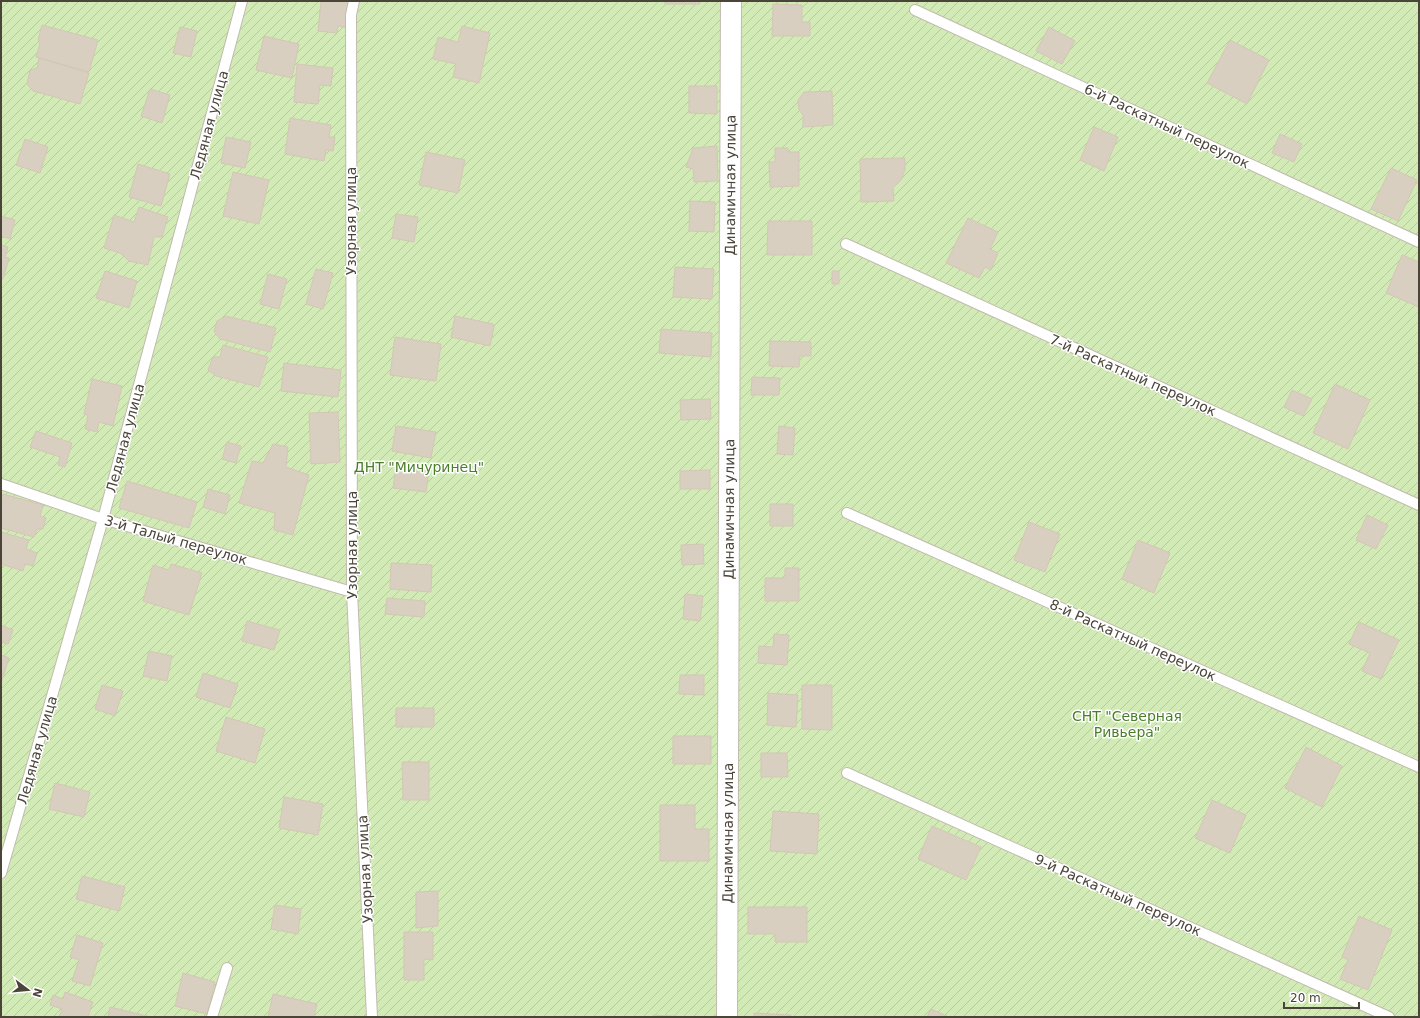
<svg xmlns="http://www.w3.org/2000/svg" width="1420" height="1018" viewBox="0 0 1420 1018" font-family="'DejaVu Sans',sans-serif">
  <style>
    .garden { fill: url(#garden-furrows) }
    .building { fill: #d8cfc1; stroke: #d3c7b4 }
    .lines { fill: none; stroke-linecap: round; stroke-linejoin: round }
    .lane-casing { stroke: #c2bbae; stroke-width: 12 }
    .street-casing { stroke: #c2bbae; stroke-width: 22 }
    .lane { stroke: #fff; stroke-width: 10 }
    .street { stroke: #fff; stroke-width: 20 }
    .labels { text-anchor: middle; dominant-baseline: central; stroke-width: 3; stroke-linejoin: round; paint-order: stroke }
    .street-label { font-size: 14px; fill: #4b4439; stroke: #fff }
    .park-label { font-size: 14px; fill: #4a7f2a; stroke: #fff }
  </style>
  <defs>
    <pattern id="garden-furrows" width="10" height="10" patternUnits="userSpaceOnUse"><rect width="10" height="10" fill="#d2eab5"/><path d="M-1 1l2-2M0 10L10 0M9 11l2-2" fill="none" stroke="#b6ca9c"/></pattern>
  </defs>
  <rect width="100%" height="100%" fill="#f6f3ec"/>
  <path class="garden" d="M1,1H1419V1017H1Z"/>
  <path class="building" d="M321,1H351L348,28L338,26L337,33L318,31Z
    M665,1H700V4H665Z
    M773,4L802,5V22H810V36H772Z
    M42,25L98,40L89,72L36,57L40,43L38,40Z
    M462,26L490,33L479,83L453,77L456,64L433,59L438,37L458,42Z
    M180,27L197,31L191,57L173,53Z
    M1049,27L1075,41L1062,64L1036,51Z
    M264,36L299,44L292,78L256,70Z
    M1230,40L1269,60L1247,104L1207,83Z
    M39,58L89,73L80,104L33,91L27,84L30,70L37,68Z
    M297,64L333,68L331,86L320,85L318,104L294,102Z
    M689,86H717V114L689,113Z
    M150,89L170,95L162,123L141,116Z
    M832,91L833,125L803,127V115L799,110L798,100L804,92Z
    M290,118L331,125L329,137H335L333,151L326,150L324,161L285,154Z
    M1094,127L1118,137L1104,171L1080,160Z
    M1280,134L1302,144L1294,162L1272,153Z
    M226,137L251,142L245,168L221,163Z
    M25,139L48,147L40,173L16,165Z
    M717,146L718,181L694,182L693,169L686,167L693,148Z
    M775,148H788V152H799V186L770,187L769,162H775Z
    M426,152L465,160L458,193L419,185Z
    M905,158V170L901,180L893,188L894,201L861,202L860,159Z
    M138,164L170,174L161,206L129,197Z
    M1391,168L1417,180L1398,221L1371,209Z
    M233,172L269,180L259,224L223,216Z
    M690,201L715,202L714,232L689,231Z
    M139,207L168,217L162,237H154L148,265L129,261L120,253L104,248L114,215L134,222Z
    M396,214L418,217L414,242L392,238Z
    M1,216L15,220L10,239L1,236Z
    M968,218L998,232L990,249L998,253L991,270L985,267L979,278L946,263Z
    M768,221H812V255H767Z
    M1,245L8,247L5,257L9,258L3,279H1Z
    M1402,255L1419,262V307L1386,293Z
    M675,267L714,269L712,299L673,297Z
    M316,269L333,273L323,309L306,304Z
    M105,271L137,281L129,308L96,298Z
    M832,271H839V284H832Z
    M268,274L287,279L279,309L260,304Z
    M226,316L276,328L270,352L220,339L214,331L217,321Z
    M455,316L493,324L494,327L490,346L451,337Z
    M661,329L712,333L711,357L659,353Z
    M395,337L441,344L436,381L390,375Z
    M770,341L811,342V356H800L799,367L769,366Z
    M223,345L268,357L259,387L216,376L208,370L213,357H220Z
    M284,363L341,370L338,397L281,391Z
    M752,377L780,378L779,395H751Z
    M92,379L122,386L113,426L99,422L97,432L85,429L88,415L84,414Z
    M1335,384L1370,400L1348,449L1313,433Z
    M1292,390L1312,399L1303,416L1284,407Z
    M710,399L711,419L681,420L680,400Z
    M338,412L340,462L311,464L309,413Z
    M396,426L436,432L431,458L392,451Z
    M779,426L795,428L793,455L777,454Z
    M36,431L72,443L65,467L58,465L60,457L30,447Z
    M227,442L241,446L236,463L222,459Z
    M273,444L288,447L286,467L309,475L293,535L274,530L275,513L239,503L252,461L263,463Z
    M396,467L429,471L426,492L393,488Z
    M710,470V489H680V471Z
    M127,481L197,502L189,528L119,508Z
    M208,489L230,495L225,514L203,507Z
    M3,494L43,505L40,516L46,518L43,529H37L34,537L1,528V500Z
    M770,504H793V526H770Z
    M1367,515L1388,525L1376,549L1356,540Z
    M1029,522L1060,534L1045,572L1014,560Z
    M1,532L29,540L26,549L37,553L33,566L25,564L23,571L1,564Z
    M1138,540L1170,553L1154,593L1122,579Z
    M703,544L704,564L682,565L681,545Z
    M391,563L432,565L431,592L390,589Z
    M171,564L202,573L189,615L143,601L153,565L169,570Z
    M785,568H799V601H765V578H785Z
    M685,594L703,596L700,621L683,619Z
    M387,598L425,601L424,617L385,614Z
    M247,621L280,630L274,650L242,641Z
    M1359,622L1399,640L1381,679L1362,671L1370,653L1349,644Z
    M1,625L13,630L8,644L1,642Z
    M774,634L789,635L787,665L758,663L759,646L773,647Z
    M149,651L172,656L167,681L143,676Z
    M1,655L9,658L1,683Z
    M203,673L238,684L230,708L196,697Z
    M680,675H704V695L679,694Z
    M102,685L123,691L115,716L95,709Z
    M802,685H832V730L802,729Z
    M768,693L798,695L796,727L767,725Z
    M396,708H434V727H396Z
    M226,717L265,729L255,763L216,751Z
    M673,736H711V764H673Z
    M1306,747L1342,766L1322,807L1285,788Z
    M761,753H787L788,777H761Z
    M402,762H429V800H403Z
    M55,783L90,792L84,817L49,809Z
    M284,797L323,804L318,835L279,828Z
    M1212,800L1246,815L1230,853L1195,838Z
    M660,805H695V829H709V861H660Z
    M773,811L819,814L817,854L770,851Z
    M932,826L981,847L966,880L918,859Z
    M82,876L125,887L119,911L76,899Z
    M438,891V926L416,928V892Z
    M275,905L301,909L298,934L271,929Z
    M748,907H807V942H775V934H748Z
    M1359,916L1392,930L1368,990L1340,979L1348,960L1342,957Z
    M404,932H433V960L424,959V980H404Z
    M77,935L103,943L90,986L72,981L79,960L70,957Z
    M183,973L215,982L207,1014L175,1006Z
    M65,992L93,1002L88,1017H59L62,1009L50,1005L53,995L63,999Z
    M273,994L317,1004L314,1017H268Z
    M110,1007L151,1017H108Z
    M931,1009L949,1017H927Z
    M754,1013L791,1015V1017H754Z
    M653,1015L691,1017H653Z"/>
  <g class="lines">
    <defs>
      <path id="lane" d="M354,1L351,15L352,592L372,1017
        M915,10L1419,242
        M846,244L1419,505
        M1,484L103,519L352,592
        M847,513L1419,767
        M847,773L1389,1017
        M1,873L103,519L242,1
        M212,1017L227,968"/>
      <g id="street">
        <path id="s1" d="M727,1017L731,1"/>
      </g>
    </defs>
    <use href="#lane" class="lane-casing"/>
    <use href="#street" class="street-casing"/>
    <use href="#lane" class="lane"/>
    <use href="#street" class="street"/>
  </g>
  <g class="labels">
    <g class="street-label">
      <text transform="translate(209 125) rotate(-75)">Ледяная улица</text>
      <text transform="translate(1167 126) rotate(25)">6-й Раскатный переулок</text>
      <text stroke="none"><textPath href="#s1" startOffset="832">Динамичная улица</textPath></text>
      <text transform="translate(351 221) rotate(-90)">Узорная улица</text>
      <text transform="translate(1133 375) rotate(24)">7-й Раскатный переулок</text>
      <text transform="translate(125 438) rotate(-75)">Ледяная улица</text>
      <text stroke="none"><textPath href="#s1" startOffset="508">Динамичная улица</textPath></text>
      <text transform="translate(176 540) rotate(16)">3-й Талый переулок</text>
      <text transform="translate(352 545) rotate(-90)">Узорная улица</text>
      <text transform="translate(1133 640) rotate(24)">8-й Раскатный переулок</text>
      <text transform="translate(37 750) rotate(-74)">Ледяная улица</text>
      <text stroke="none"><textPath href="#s1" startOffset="184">Динамичная улица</textPath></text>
      <text transform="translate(365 869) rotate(-93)">Узорная улица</text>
      <text transform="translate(1118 895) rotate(24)">9-й Раскатный переулок</text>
    </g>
    <g class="park-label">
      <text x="419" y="467">ДНТ "Мичуринец"</text>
      <text x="1127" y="716">СНТ "Северная<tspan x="1127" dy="16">Ривьера"</tspan></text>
    </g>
  </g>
  <rect width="1420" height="1018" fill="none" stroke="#4b4439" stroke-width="4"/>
  <g transform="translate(28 990) rotate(106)" stroke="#ffffff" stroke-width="3" paint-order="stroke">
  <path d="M0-3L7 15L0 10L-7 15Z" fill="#4b4439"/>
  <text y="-6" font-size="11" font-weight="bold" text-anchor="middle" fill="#4b4439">N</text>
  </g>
  <path d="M1284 1002v6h75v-6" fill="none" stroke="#4b4439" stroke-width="2"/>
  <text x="1290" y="1002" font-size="12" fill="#4b4439" stroke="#ffffff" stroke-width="3" paint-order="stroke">20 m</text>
</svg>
